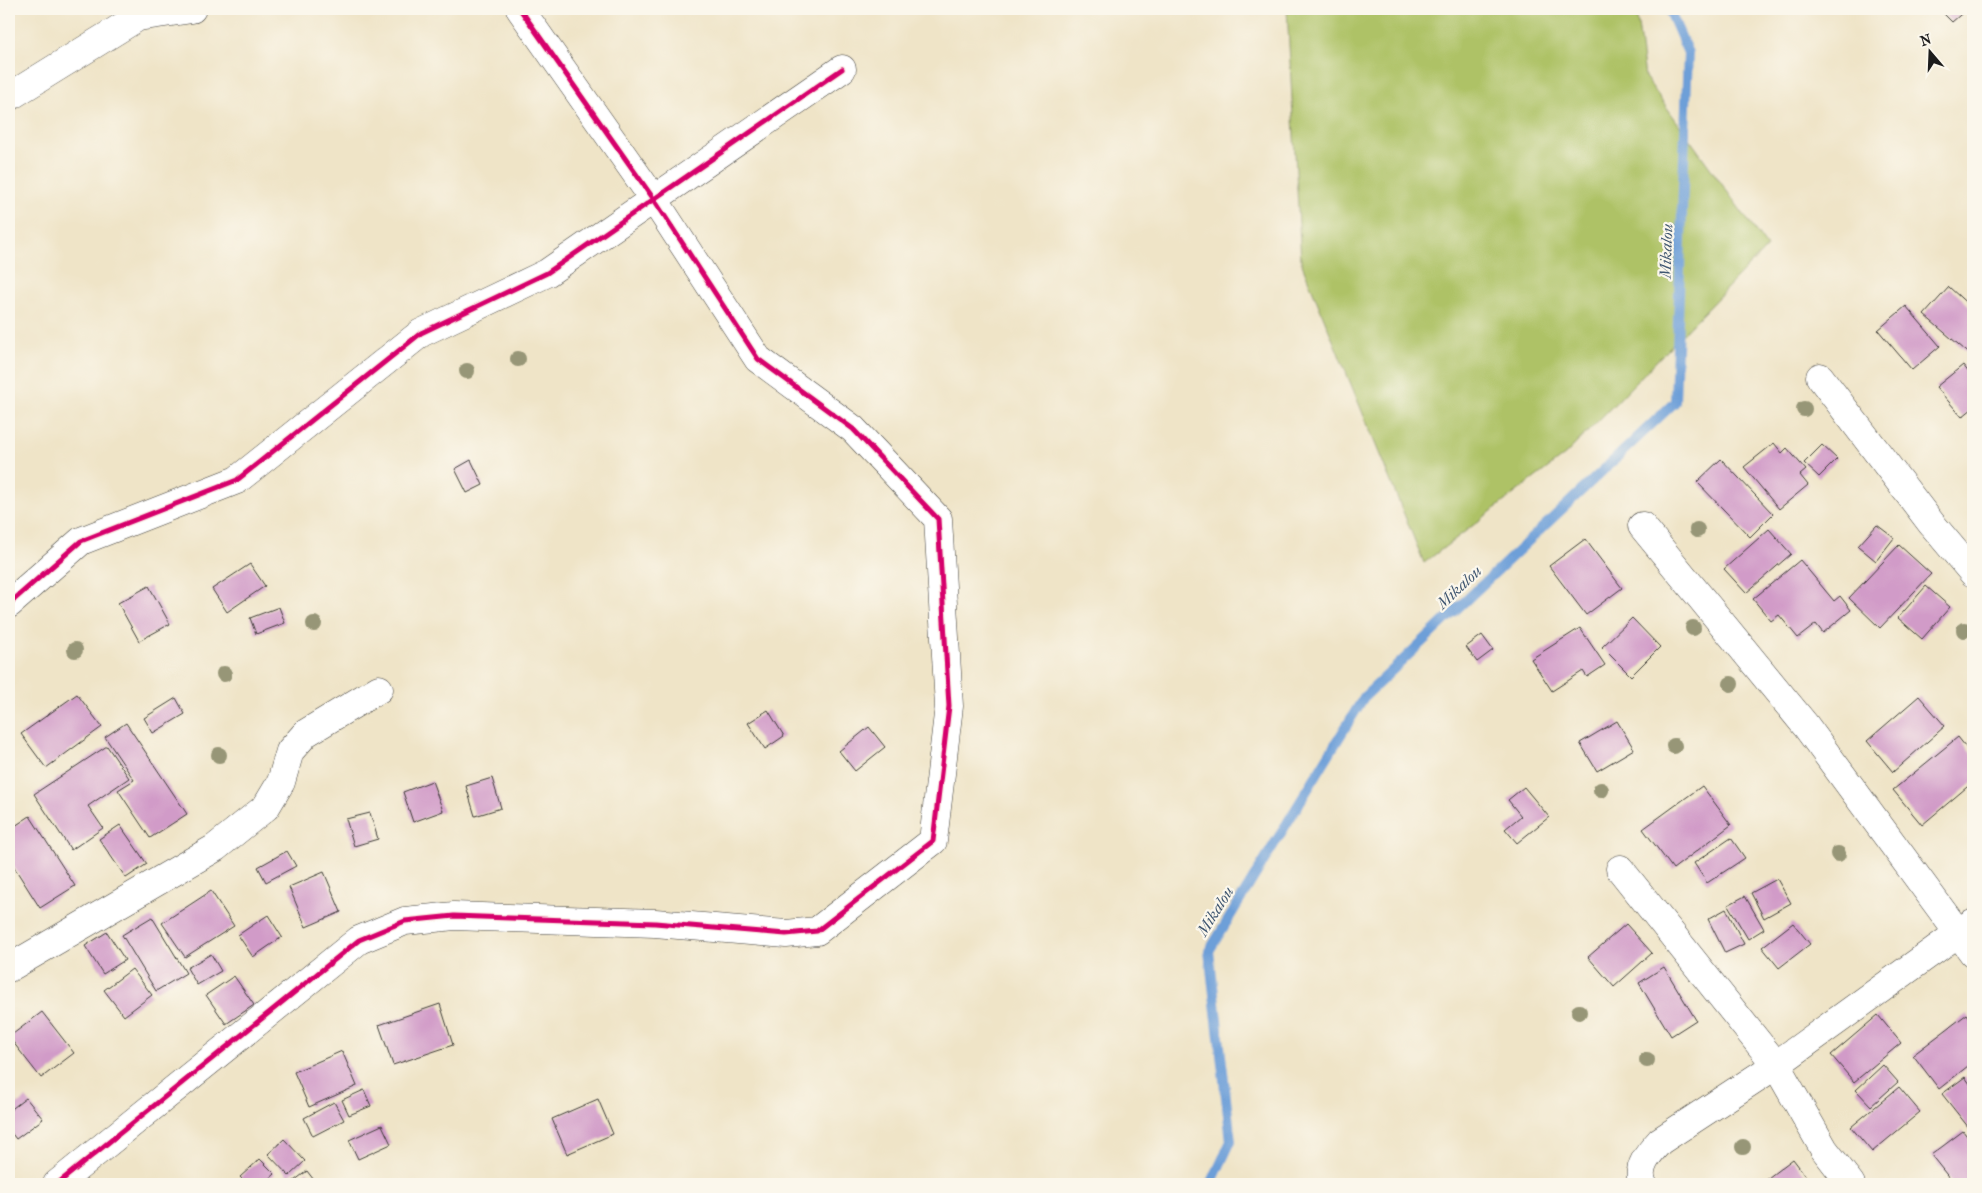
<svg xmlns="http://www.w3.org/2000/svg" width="1982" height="1193" viewBox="0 0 1982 1193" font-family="'IM FELL French Canon',serif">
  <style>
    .green { fill: #aec266; stroke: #656f41 }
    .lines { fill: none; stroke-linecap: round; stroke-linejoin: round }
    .stream { stroke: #6d9fd8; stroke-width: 10 }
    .building { fill: #d19bc8 }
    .street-casing { stroke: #3c3a36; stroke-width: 29 }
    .street { stroke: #fff; stroke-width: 28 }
    .cycleway-casing { stroke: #fbf7ec; stroke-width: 8 }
    .cycleway { stroke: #d6006c; stroke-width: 5 }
    .tree { fill: #979677 }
    .labels { text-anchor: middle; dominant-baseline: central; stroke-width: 4.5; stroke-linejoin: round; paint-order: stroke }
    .water-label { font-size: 16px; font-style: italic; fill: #405771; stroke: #fbf7ec }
  </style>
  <rect width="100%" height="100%" fill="#fbf7ec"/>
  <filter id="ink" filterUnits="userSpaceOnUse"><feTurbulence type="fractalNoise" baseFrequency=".02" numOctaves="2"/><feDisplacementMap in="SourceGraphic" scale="10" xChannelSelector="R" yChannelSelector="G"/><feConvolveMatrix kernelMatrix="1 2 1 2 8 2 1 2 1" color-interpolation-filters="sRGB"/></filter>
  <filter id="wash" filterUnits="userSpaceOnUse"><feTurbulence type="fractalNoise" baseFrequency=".0096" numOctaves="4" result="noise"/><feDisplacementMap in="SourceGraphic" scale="20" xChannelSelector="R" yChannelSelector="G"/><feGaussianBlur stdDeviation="1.12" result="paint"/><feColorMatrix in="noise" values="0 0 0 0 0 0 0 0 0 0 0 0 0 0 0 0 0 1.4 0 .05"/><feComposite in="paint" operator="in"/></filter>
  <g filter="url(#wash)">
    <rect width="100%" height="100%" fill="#efe4c7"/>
    <path class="green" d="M1287,9H1636L1645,77L1767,247L1566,454L1424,563L1301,262Z"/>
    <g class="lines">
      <path class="stream" d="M1211,1184L1231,1141L1209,951L1364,697L1675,402L1688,53L1669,9"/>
    </g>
    <g id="blocks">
      <path class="building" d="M1939,9H1967L1952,22Z
        M1949,287L1973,309L1972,356L1924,315Z
        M1906,306L1940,346L1912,370L1878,330Z
        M1963,365L1973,378V408L1962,417L1936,387Z
        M1774,443L1782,453L1787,448L1806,470L1800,475L1808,485L1779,509L1744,467Z
        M1822,445L1837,459L1819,477L1804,463Z
        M1721,459L1773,514L1750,537L1697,482Z
        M471,460L483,485L467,493L455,469Z
        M1877,525L1894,538L1876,561L1858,546Z
        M1769,529L1791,554L1746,593L1724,569Z
        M1585,539L1622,588L1586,615L1549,566Z
        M1899,545L1931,574L1880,628L1849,598Z
        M1800,560L1834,601L1840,596L1851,610L1823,633L1816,624L1798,638L1779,615L1771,621L1753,599Z
        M250,564L265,586L227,612L212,589Z
        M149,586L170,624L139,641L118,603Z
        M1926,586L1950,607L1922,639L1898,618Z
        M279,607L285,623L256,634L250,618Z
        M1632,618L1660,647L1631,676L1602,647Z
        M1580,628L1605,665L1587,677L1583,671L1552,691L1531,659Z
        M1482,635L1493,650L1477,662L1466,647Z
        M77,694L102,727L46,768L21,734Z
        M1919,696L1945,726L1893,772L1867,741Z
        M176,698L185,714L153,733L144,718Z
        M768,710L784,736L765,749L748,723Z
        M1617,721L1634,749L1597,771L1580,743Z
        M126,723L187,814L150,838L118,790L134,780L105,737Z
        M869,727L885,747L855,771L839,751Z
        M1958,737L1973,756V782L1922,825L1893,790Z
        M107,746L129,778L88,806L103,828L71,850L34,794Z
        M492,778L501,808L475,816L466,786Z
        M432,781L443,811L413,822L403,792Z
        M1702,786L1731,825L1673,869L1643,829Z
        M1524,787L1549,817L1517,843L1505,829L1521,816L1508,800Z
        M370,813L378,839L354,846L346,819Z
        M30,816L75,886L40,908L9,859V830Z
        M120,825L147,864L126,878L99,839Z
        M1731,838L1745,858L1707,883L1694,863Z
        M287,851L296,866L266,882L258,867Z
        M324,872L341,912L306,927L289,887Z
        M1777,879L1791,903L1764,918L1751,893Z
        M211,891L234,926L185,957L162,923Z
        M1745,896L1764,929L1748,939L1728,905Z
        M1726,909L1744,944L1725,953L1708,919Z
        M268,915L282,937L253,957L238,935Z
        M152,917L186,973L156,991L122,935Z
        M1793,923L1810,944L1779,968L1762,947Z
        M1626,924L1652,953L1614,987L1588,957Z
        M107,932L125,960L103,974L85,946Z
        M211,954L221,971L197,985L187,968Z
        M1664,967L1696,1020L1671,1036L1639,983Z
        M132,969L152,995L124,1016L104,990Z
        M234,976L254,1005L226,1024L206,995Z
        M440,1004L453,1045L393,1065L379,1025Z
        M42,1012L74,1053L41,1078L9,1037Z
        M1967,1014L1973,1022V1062L1939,1089L1913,1055Z
        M1878,1015L1901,1043L1854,1082L1831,1055Z
        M342,1051L357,1086L309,1107L294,1072Z
        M1883,1065L1898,1082L1871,1106L1856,1090Z
        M1965,1077L1973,1088V1124L1969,1128L1942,1094Z
        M1899,1087L1920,1112L1872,1152L1851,1127Z
        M364,1090L371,1106L349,1115L342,1100Z
        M26,1098L43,1119L16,1139L9,1130V1111Z
        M598,1099L613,1134L567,1154L552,1119Z
        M334,1102L344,1120L313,1136L304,1118Z
        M382,1125L391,1144L358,1159L349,1140Z
        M1963,1131L1973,1144V1184H1954L1931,1155Z
        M284,1139L305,1161L289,1176L268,1154Z
        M260,1159L275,1174L264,1184H247L240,1177Z
        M1793,1159L1812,1184H1760Z
        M307,1171L317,1184H290Z"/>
    </g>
  </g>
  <g filter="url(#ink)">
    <use href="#blocks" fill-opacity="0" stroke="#3c3a36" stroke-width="1"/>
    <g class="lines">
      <defs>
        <path id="street" d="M9,97L138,17L192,9
          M1820,377L1931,523L1973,573
          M1642,526L1806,726L1973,953
          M9,604L81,541L237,480L421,333L547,273L842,69
          M1620,869L1776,1065L1824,1149L1851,1184
          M9,968L215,848L266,807L281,782L290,751L306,733L379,689
          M57,1184L359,940L405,921L454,916L655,923L786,934L817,931L933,841L949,706L938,519L853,429L758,359L653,198L520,9
          M1643,1184C1635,1168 1650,1152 1660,1141L1776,1065L1972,923"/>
      </defs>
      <use href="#street" class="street-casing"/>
      <use href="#street" class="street"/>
      <defs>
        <path id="cycleway" d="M9,604L81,541L237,480L421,333L547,273L842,69
          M57,1184L359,940L405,921L454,916L655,923L786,934L817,931L933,841L949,706L938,519L853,429L758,359L653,198L520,9"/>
      </defs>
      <use href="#cycleway" class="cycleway-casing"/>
      <use href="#cycleway" class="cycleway"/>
    </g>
    <g class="tree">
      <circle cx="518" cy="359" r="8"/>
      <circle cx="467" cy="371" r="8"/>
      <circle cx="1804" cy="409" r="8"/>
      <circle cx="1697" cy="530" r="8"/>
      <circle cx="314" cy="624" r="8"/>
      <circle cx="1693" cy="628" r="8"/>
      <circle cx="1964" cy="630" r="8"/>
      <circle cx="75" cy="650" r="8"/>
      <circle cx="224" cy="674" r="8"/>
      <circle cx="1731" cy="684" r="8"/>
      <circle cx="1674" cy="746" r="8"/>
      <circle cx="219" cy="755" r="8"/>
      <circle cx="1601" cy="790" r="8"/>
      <circle cx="1838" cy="854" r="8"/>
      <circle cx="1579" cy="1012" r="8"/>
      <circle cx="1647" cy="1060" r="8"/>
      <circle cx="1743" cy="1147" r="8"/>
    </g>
  </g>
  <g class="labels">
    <g class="water-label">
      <text transform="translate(1666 251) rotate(-88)">Mikalou</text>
      <text transform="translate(1459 587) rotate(-43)">Mikalou</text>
      <text transform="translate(1215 911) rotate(-58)">Mikalou</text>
    </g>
  </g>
  <rect width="1982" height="1193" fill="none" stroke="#fbf7ec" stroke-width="30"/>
  <g transform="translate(1930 52) rotate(341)" stroke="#fbf7ec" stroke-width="4" paint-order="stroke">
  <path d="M0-4L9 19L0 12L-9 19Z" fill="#1c1c1c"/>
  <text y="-8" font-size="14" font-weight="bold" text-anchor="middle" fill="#1c1c1c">N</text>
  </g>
</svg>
